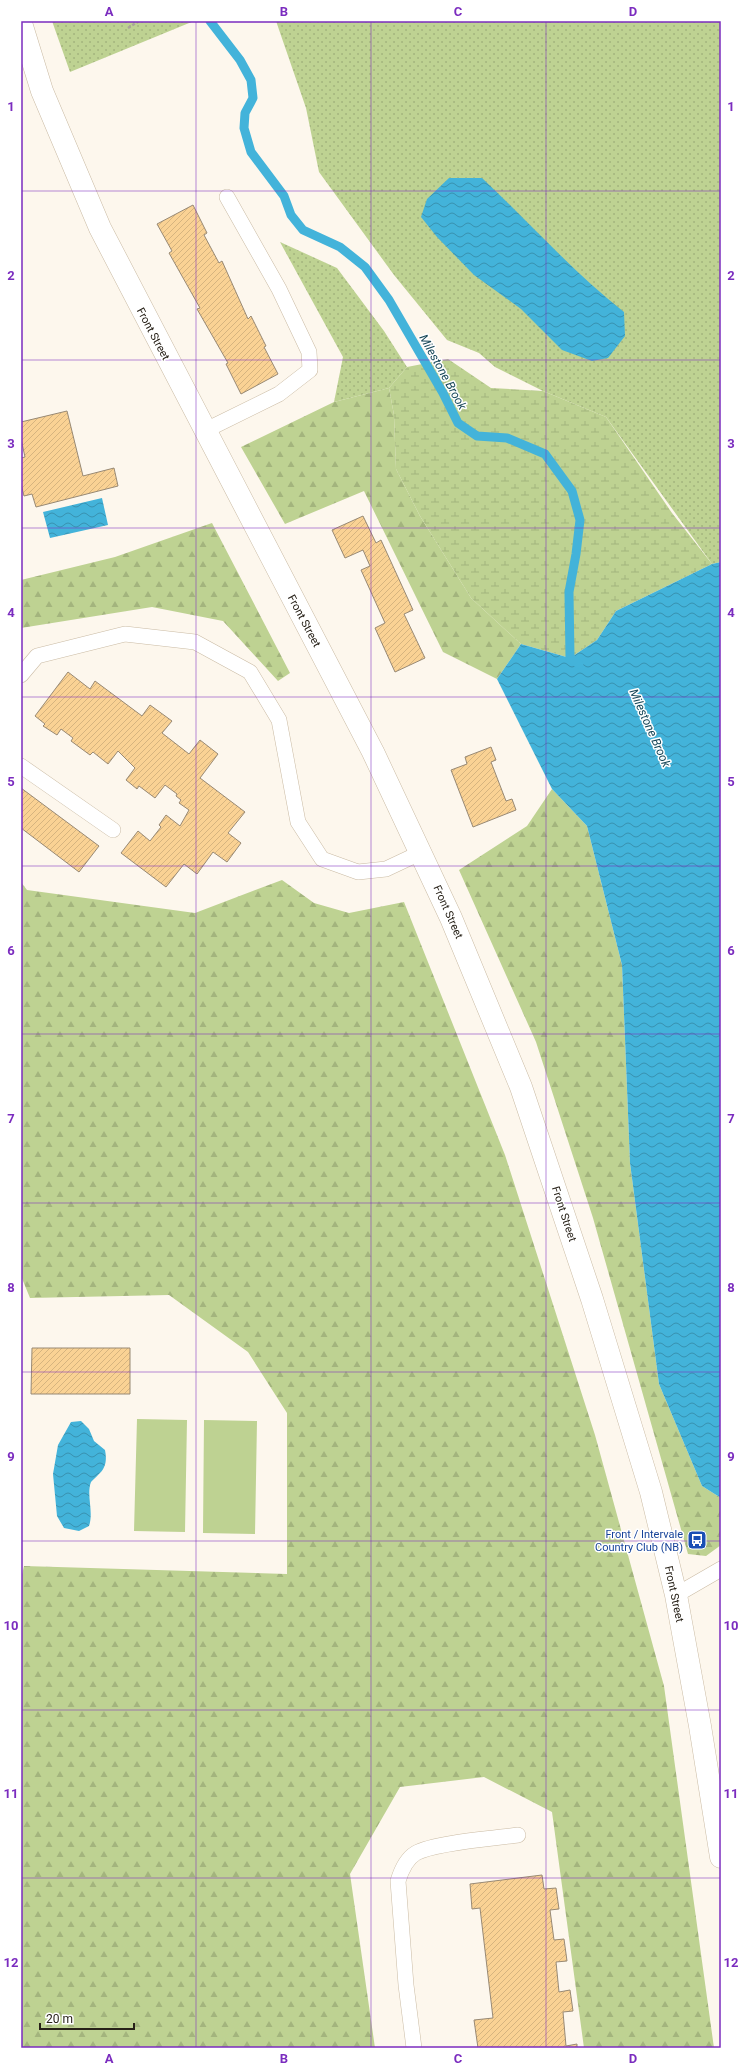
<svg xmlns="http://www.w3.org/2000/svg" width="742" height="2069" viewBox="0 0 742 2069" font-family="Roboto,sans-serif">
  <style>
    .grass { fill: url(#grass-dots) }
    .forest { fill: url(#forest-firs) }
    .wetland { fill: url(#wetland-marsh) }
    .pitch { fill: #bed292 }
    .water { fill: url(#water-waves) }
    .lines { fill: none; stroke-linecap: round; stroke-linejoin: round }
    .stream { stroke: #43b3da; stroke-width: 9 }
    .building { fill: url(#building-hatch); stroke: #988974 }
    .service-casing { stroke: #cabba4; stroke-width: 16 }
    .secondary-casing { stroke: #cabba4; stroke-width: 23 }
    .path { stroke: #a9a399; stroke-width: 2.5; stroke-dasharray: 3 2; stroke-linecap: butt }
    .service { stroke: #fff; stroke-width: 15 }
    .secondary { stroke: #fff; stroke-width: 22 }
    .grid { fill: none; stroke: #7b2cbf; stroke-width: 1; stroke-opacity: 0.55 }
    .labels { text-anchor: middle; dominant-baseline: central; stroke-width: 3; stroke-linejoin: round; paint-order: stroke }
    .street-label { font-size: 11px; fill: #282219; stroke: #fff }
    .transit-label { font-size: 11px; fill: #164399; stroke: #fff; text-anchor: end }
    .water-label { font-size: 12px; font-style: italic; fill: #174758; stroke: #fff }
    .neatline { fill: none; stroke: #7b2cbf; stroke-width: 1.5 }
    .grid-label { font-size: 13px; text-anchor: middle; font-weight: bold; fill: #7b2cbf }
  </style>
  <defs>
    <pattern id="grass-dots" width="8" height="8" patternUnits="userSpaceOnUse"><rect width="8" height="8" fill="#bed292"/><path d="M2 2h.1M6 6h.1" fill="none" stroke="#a3b47d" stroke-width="1.8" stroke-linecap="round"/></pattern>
    <pattern id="forest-firs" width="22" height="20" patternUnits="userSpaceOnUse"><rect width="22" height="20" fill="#bed292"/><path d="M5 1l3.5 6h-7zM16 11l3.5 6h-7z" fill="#a3b47d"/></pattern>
    <pattern id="wetland-marsh" width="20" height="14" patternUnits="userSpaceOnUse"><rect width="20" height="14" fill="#bed292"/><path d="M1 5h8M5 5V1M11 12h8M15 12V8" fill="none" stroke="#a3b47d"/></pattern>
    <pattern id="water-waves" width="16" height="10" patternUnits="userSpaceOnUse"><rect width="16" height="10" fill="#43b3da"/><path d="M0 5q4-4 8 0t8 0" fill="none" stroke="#3891b0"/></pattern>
    <pattern id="building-hatch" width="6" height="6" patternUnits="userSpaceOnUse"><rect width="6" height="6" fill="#fad294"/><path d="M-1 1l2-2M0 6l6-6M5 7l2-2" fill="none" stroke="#d6b47f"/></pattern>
  </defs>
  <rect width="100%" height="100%" fill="#fdf7ed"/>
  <path class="grass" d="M52,21H194L70,72Z
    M276,21H721V562L712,564L606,417L543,391L495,367L479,353L447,340L394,275L319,172L306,108Z
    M280,242L337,268L384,331L407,367L389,388L334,402L343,357Z"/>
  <path class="forest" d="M389,388L394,415L396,469L420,516L471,598L521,644L497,679L443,652L364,491L285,524L241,447L334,402Z
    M212,523L290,673L278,681L223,621L152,607L21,628V580L115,557Z
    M552,789L587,826L622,965L630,1163L659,1384L702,1486L721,1498V1545L706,1556L688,1554L593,1218L536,1042L459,870L527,826Z
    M282,880L314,903L349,913L404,902L505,1155L595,1435L664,1686L714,2048H584L552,1812L484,1777L400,1787L350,1874L375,2048H21V1579L24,1566L287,1574V1413L248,1352L169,1295L30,1298L21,1276V882L27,890L195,913Z"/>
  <path class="wetland" d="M448,359L491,388L543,391L606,417L672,513L712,564L616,611L597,640L570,658L521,644L471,598L420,516L396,469L394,415L389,388L407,367Z"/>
  <path class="pitch" d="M137,1419L187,1420L185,1532L134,1531Z
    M204,1420L257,1421L255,1534L203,1533Z"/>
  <path class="water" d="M449,178H482C529,222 573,272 624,312L625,336L608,358L592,361L562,350L521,309L474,275L437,237L421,217L427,199Z
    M102,498L108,525L50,538L43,512Z
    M721,562V1498L702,1486L659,1384L630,1163L622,965L587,826L552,789L497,679L521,644L570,658L597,640L616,611L712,564Z
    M81,1421L89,1429L94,1441L105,1450C107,1460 106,1468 98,1475C96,1477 93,1480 91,1482C86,1495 94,1511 89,1526L79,1531L64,1528L57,1516L53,1474L58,1445L71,1422Z"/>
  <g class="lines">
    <path class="stream" d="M210,21L240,60L251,80L253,98L245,113L244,128L251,152L284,196L291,215L303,230L340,247L365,267L389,300L443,393L458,423L477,436L507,438L545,454L572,491L580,520L576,554L569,592L570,658L579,664"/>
  </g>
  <path class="building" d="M193,205L207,233L204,235L219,263L222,261L248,319L251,316L266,346L264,347L278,374L241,394L226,364L228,363L197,309L200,308L169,253L172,251L157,224Z
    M67,411L83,476L114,468L118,486L36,507L32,494L24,496L21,484V458L25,457L21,439V422Z
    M363,516L376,543L381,540L413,610L404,614L425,658L395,672L375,628L385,623L361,570L370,566L363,550L345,558L332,530Z
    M68,672L90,689L95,681L142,716L150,705L172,721L162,733L189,754L200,740L218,754L200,778L245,812L228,833L241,843L227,862L213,852L197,874L184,864L166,887L121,853L138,831L150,841L161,827L159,825L166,815L180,826L189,810L179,803L181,800L176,796L177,794L165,785L155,798L139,786L137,789L126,780L135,768L118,751L108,764L93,752L90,755L71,741L73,738L61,729L57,735L43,726L45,724L35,716Z
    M491,747L496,760L491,762L506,801L512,799L516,810L473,827L451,770L467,764L465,757Z
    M21,788L99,846L79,872L21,828Z
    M32,1348H130V1394H31Z
    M542,1875L544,1889L556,1888L559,1909L550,1910L554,1940L564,1939L567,1961L556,1962L559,1992L570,1990L573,2011L563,2012L566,2046L577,2044V2048H478L474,2020L493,2018L480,1908L472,1909L470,1884Z"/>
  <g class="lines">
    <defs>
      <path id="service" d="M204,431L279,394L310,370L309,352L279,289L227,197
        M21,675L37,656L125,634L195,642L250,672L279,720L298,822L322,859L358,872L386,869L420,853
        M21,766L113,830
        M676,1595L721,1569
        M414,2048L406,1985L398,1881C401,1871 406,1859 416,1853C433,1843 495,1838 518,1835"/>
      <path id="secondary" d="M21,23L42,91L100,228L373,752L451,918L521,1087L592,1299L651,1492L676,1595L700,1726L721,1857"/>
    </defs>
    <use href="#service" class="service-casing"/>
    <use href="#secondary" class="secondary-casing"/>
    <path class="path" d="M128,28L139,21"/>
    <use href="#service" class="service"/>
    <use href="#secondary" class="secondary"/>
  </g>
  <path class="grid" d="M196,21V2048M371,21V2048M546,21V2048M21,191H721M21,360H721M21,528H721M21,697H721M21,866H721M21,1034H721M21,1203H721M21,1372H721M21,1541H721M21,1710H721M21,1878H721"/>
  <defs>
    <symbol id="bus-square" viewBox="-11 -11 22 22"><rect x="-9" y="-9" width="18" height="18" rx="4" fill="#1a4fb4" stroke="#fff"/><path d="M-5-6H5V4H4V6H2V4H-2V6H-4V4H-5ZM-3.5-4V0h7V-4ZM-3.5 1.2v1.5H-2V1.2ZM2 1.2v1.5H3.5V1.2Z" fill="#fff"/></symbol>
  </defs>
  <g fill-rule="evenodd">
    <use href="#bus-square" x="686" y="1529" width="22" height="22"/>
  </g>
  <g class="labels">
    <g class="street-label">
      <text transform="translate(153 334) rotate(62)">Front Street</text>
      <text transform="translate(304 621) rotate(62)">Front Street</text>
      <text transform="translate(448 912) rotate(66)">Front Street</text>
      <text transform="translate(564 1214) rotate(72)">Front Street</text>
      <text transform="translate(674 1594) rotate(78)">Front Street</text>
    </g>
    <g class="transit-label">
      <text x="683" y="1534">Front / Intervale<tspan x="683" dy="13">Country Club (NB)</tspan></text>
    </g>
    <g class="water-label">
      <text transform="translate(443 372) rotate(61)">Milestone Brook</text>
      <text transform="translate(650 728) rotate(66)">Milestone Brook</text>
    </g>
  </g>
  <rect width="742" height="2069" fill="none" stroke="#ffffff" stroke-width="44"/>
  <path d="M40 2023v6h94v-6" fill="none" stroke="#282219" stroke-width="2"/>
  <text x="46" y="2023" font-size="12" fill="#282219" stroke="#ffffff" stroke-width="3" paint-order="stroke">20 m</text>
  <rect x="22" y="22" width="698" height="2025" class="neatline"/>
  <g class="grid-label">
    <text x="109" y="16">A</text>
    <text x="284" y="16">B</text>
    <text x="458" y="16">C</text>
    <text x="633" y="16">D</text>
    <text x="11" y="111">1</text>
    <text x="731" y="111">1</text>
    <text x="11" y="280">2</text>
    <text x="731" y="280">2</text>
    <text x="11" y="448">3</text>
    <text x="731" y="448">3</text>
    <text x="11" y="617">4</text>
    <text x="731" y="617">4</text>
    <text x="11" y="786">5</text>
    <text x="731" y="786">5</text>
    <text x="11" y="955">6</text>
    <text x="731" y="955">6</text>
    <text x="11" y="1123">7</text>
    <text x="731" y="1123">7</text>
    <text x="11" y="1292">8</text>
    <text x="731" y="1292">8</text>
    <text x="11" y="1461">9</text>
    <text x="731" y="1461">9</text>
    <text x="11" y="1630">10</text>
    <text x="731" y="1630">10</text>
    <text x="11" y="1798">11</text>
    <text x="731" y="1798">11</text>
    <text x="11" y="1967">12</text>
    <text x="731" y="1967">12</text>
    <text x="109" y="2063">A</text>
    <text x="284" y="2063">B</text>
    <text x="458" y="2063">C</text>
    <text x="633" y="2063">D</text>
  </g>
</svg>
